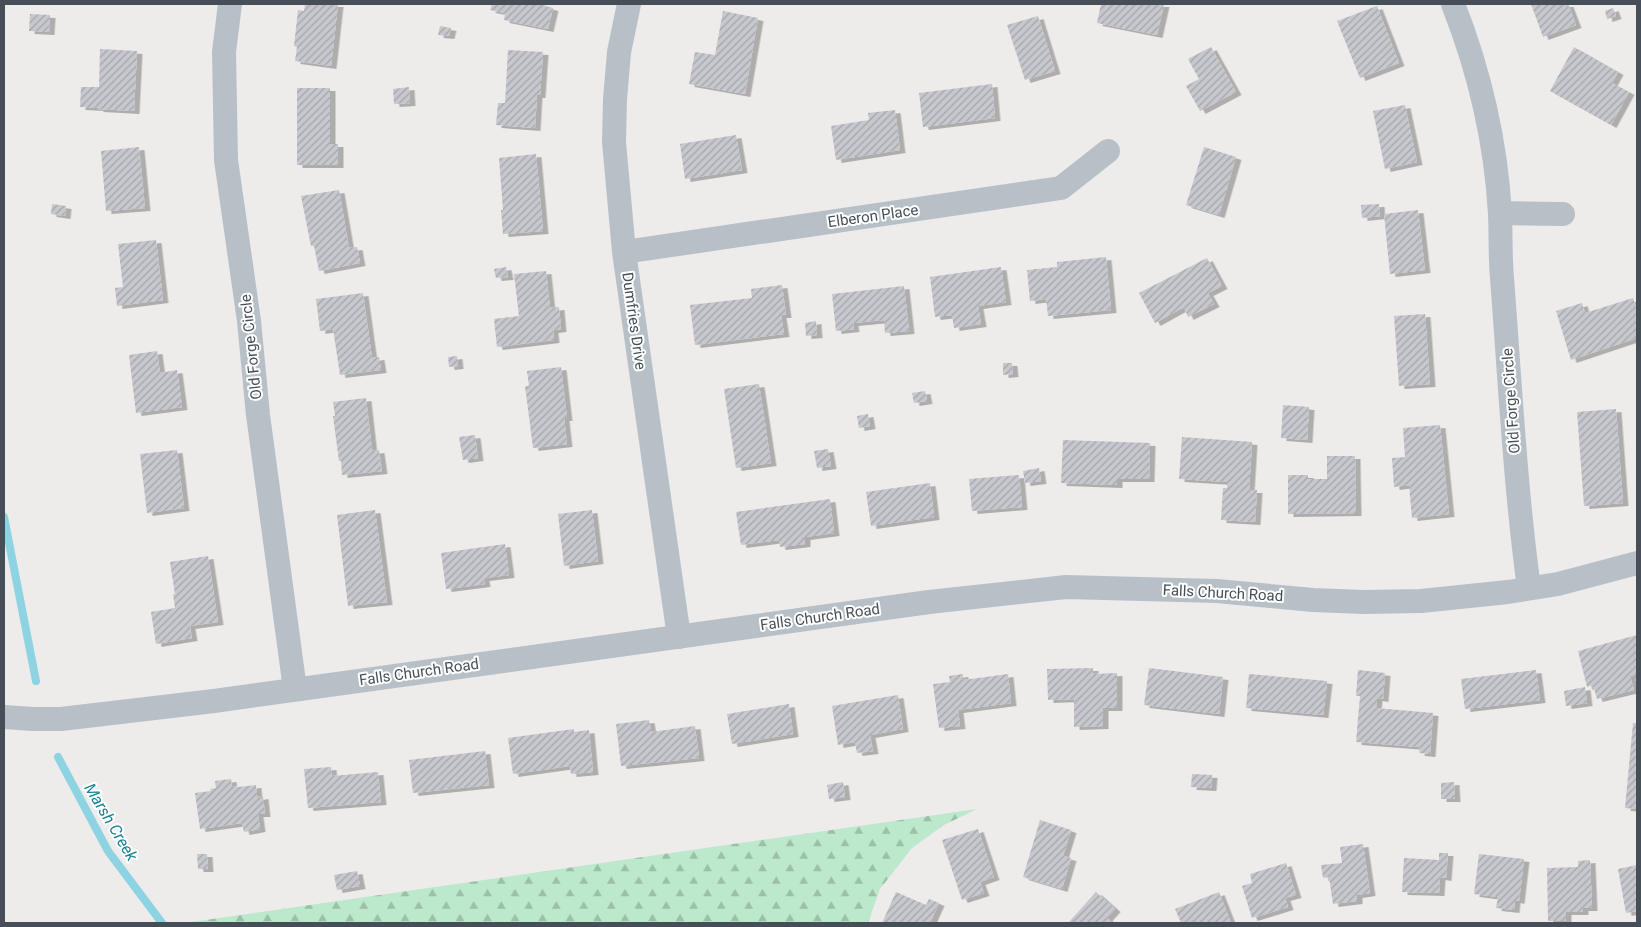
<svg xmlns="http://www.w3.org/2000/svg" width="1641" height="927" viewBox="0 0 1641 927" font-family="Roboto,sans-serif">
  <style>
    .forest { fill: url(#forest-firs) }
    .lines { fill: none; stroke-linecap: round; stroke-linejoin: round }
    .stream { stroke: #8dd3e2; stroke-width: 8 }
    .building { fill: url(#building-hatch); filter: url(#shadow) }
    .minor { stroke: #b8c0c7; stroke-width: 24 }
    .labels { text-anchor: middle; dominant-baseline: central; stroke-width: 4; stroke-linejoin: round; paint-order: stroke }
    .street-label { font-size: 15px; fill: #464f57; stroke: #fff }
    .water-label { font-size: 16px; font-style: italic; fill: #198096; stroke: #fff }
  </style>
  <defs>
    <pattern id="forest-firs" width="22" height="20" patternUnits="userSpaceOnUse" patternTransform="scale(1.25)"><rect width="22" height="20" fill="#bce9cc"/><path d="M5 1l3.5 6h-7zM16 11l3.5 6h-7z" fill="#9bbfa8"/></pattern>
    <pattern id="building-hatch" width="6" height="6" patternUnits="userSpaceOnUse" patternTransform="scale(1.25)"><rect width="6" height="6" fill="#c6c8ce"/><path d="M-1 1l2-2M0 6l6-6M5 7l2-2" fill="none" stroke="#a3a5aa"/></pattern>
    <filter id="shadow"><feDropShadow dx="5.5" dy="3" stdDeviation="0" flood-color="#0004"/></filter>
  </defs>
  <rect width="100%" height="100%" fill="#eeebeb"/>
  <path class="forest" d="M977,809L944,825L912,848L880,889L868,923H184Z"/>
  <g class="lines">
    <path class="stream" d="M4,517L36,681
      M58,757L108,851L162,923"/>
  </g>
  <path class="building" d="M305,4H338L331,66L295,61L297,47L294,46L298,10L304,11Z
    M492,4H545V6L553,8L548,29L504,20L505,13L490,10Z
    M1101,4H1164L1157,35L1097,23Z
    M1531,4H1568L1576,25L1543,37Z
    M1377,6L1399,63L1360,78L1337,21Z
    M1613,8L1616,16L1607,19L1605,11Z
    M723,11L758,18L745,94L689,84L695,52L715,55Z
    M30,14L50,15L49,32L29,31Z
    M1038,16L1055,71L1025,80L1007,25Z
    M440,26L451,28L449,36L438,35Z
    M1211,47L1236,92L1200,111L1186,86L1199,79L1188,59Z
    M1574,47L1618,72L1612,83L1629,92L1611,125L1550,91Z
    M100,49L137,51L134,111L98,109V108L80,107L81,87H99Z
    M508,50L543,52L540,95H537L535,128L496,125L498,103H505Z
    M992,84L995,118L923,127L919,93Z
    M409,87L410,103L394,104L393,89Z
    M297,88H330V144H338V165H297Z
    M1405,105L1417,162L1385,169L1373,111Z
    M895,110L900,150L836,160L831,126L869,120L868,113Z
    M736,135L742,170L685,179L680,144Z
    M139,147L145,208L106,211L101,151Z
    M1204,147L1236,157L1219,215L1186,205Z
    M536,154L543,231L503,234L501,210H503L499,158Z
    M339,190L349,248L357,247L360,263L319,271L314,246H311L301,196Z
    M52,204L66,206L65,216L51,214Z
    M1379,204L1380,216L1362,218L1361,205Z
    M1418,210L1425,270L1390,274L1384,214Z
    M156,240L163,300L117,306L115,288L123,287L118,244Z
    M1106,257L1111,310L1048,316L1046,299L1030,301L1027,270L1057,267V262Z
    M1207,258L1222,286L1208,293L1214,304L1188,317L1184,307L1155,323L1139,293Z
    M506,267L508,277L496,278L494,269Z
    M1001,267L1006,302L978,306L981,324L954,328L952,315L935,317L930,277Z
    M546,271L550,308L559,307L561,329L553,330L554,340L497,347L494,319L519,316L514,274Z
    M782,285L786,315H781L784,334L695,345L690,305L752,298L751,289Z
    M904,286L909,331L885,333L884,320L853,323L854,329L836,331L832,294Z
    M363,293L372,358L379,357L381,370L340,375L333,329L320,331L316,299Z
    M1633,298L1637,311V338L1571,360L1556,311L1582,303L1585,313Z
    M1425,314L1430,384L1399,386L1394,316Z
    M816,321L817,335L806,336L805,323Z
    M157,351L160,373L177,370L182,407L136,413L129,355Z
    M457,356L458,366L449,367L448,357Z
    M1003,363H1012L1013,374L1003,375Z
    M561,367L567,418H564L567,444L533,448L525,386H529L527,371Z
    M759,384L771,463L736,468L724,389Z
    M925,391L927,401L914,403L912,393Z
    M366,398L372,451L379,450L382,471L342,475L341,461H339L333,416H335L333,402Z
    M1283,405L1309,407L1307,440L1281,438Z
    M1616,409L1623,503L1584,506L1577,412Z
    M868,414L870,426L859,428L857,416Z
    M1440,425L1449,514L1412,518L1409,485L1394,487L1392,458L1405,457L1403,428Z
    M475,435L478,458L463,460L459,437Z
    M1182,437L1252,442L1249,490H1257L1255,522L1221,520L1223,488H1227V482L1179,479Z
    M1063,440L1150,443L1149,479H1117V485L1061,483Z
    M828,449L831,466L817,468L814,451Z
    M177,450L184,508L147,513L140,454Z
    M1327,456H1355L1356,513L1288,514V475H1308V479H1327Z
    M1039,468L1041,481L1025,483L1023,471Z
    M1019,475L1022,507L972,511L969,479Z
    M930,483L934,517L871,526L866,492Z
    M830,499L834,533L805,537V544L780,547L779,540L741,545L736,512Z
    M375,510L387,602L348,606L337,515Z
    M592,510L598,561L564,566L558,514Z
    M505,544L509,575L484,578L485,584L446,589L441,553Z
    M208,556L218,622L190,626L192,638L156,644L151,612L175,608L173,594H175L170,562Z
    M1637,635V674L1630,676L1634,690L1597,699L1593,685L1587,687L1578,651Z
    M1093,668V674L1117,673V708H1103V726L1074,727V699L1048,700L1047,669Z
    M1149,668L1223,677L1219,714L1144,705Z
    M1358,670L1385,673L1383,699L1377,698L1376,708L1433,713L1430,754L1419,753L1420,747L1356,742L1360,696H1356Z
    M1536,670L1540,700L1465,709L1461,679Z
    M963,674V680L1008,674L1011,703L958,710L960,726L939,728L933,684L950,682L949,676Z
    M1249,674L1327,681L1323,715L1246,708Z
    M1585,687L1587,703L1566,706L1564,691Z
    M898,695L903,729L870,735L873,751L857,753L855,742L838,745L832,706Z
    M789,704L793,734L732,744L727,714Z
    M649,720L651,732L695,726L699,758L621,766L616,724Z
    M1633,723H1637V809L1625,808Z
    M574,729V732L589,730L593,772L571,774L570,766L513,774L508,738Z
    M485,751L489,785L413,793L409,760Z
    M331,767L332,776L378,772L381,802L308,808L304,769Z
    M1192,774L1212,775L1211,788L1191,787Z
    M231,779L232,786L238,787L256,785L257,797L263,796L265,814H258L260,829L244,832L242,823L200,829L195,793L211,791L210,789L216,788L215,781Z
    M843,782L845,797L829,799L827,785Z
    M1454,782L1455,799H1441V783Z
    M1040,820L1071,830L1063,856L1071,858L1062,889L1023,877Z
    M978,829L994,877L980,882L984,893L962,900L942,840Z
    M1363,844L1370,893L1357,895V901L1333,904L1329,877L1323,878L1321,865L1342,863L1340,847Z
    M1439,853H1448L1446,878L1440,877L1439,893L1402,892L1404,858L1439,860Z
    M197,854H207L208,869H198Z
    M1479,854L1524,859L1519,901L1515,900L1514,910L1496,908L1498,897L1474,894Z
    M1590,860L1592,908H1583V912H1566V921H1548L1547,868L1578,867V861Z
    M1286,863L1296,895L1285,898L1288,907L1252,918L1242,886L1252,883L1250,874Z
    M1637,865V911L1626,913L1618,869Z
    M357,871L360,886L337,890L334,875Z
    M896,892L926,905L929,899L939,903L930,923H882Z
    M1096,892L1115,909L1107,918L1113,923H1068Z
    M1219,892L1231,923H1181L1175,909Z"/>
  <g class="lines">
    <path class="minor" d="M230,4L224,52L226,160L249,321L258,415L295,689
      M629,4L619,52L615,99L614,142L624,252L679,637
      M1453,4C1479,70 1496,143 1500,214C1501,235 1500,257 1502,278C1510,382 1515,485 1529,588
      M1500,213L1563,214
      M624,252L1061,188L1108,151
      M4,717L33,719H61L214,701L929,602L1066,587L1217,591L1313,600L1364,602L1421,601L1508,592L1558,584L1637,563"/>
  </g>
  <g class="labels">
    <g class="street-label">
      <text transform="translate(873 216) rotate(-8)">Elberon Place</text>
      <text transform="translate(634 321) rotate(82)">Dumfries Drive</text>
      <text transform="translate(251 347) rotate(-96)">Old Forge Circle</text>
      <text transform="translate(1511 401) rotate(-94)">Old Forge Circle</text>
      <text transform="translate(1223 593) rotate(3)">Falls Church Road</text>
      <text transform="translate(820 617) rotate(-8)">Falls Church Road</text>
      <text transform="translate(419 672) rotate(-8)">Falls Church Road</text>
    </g>
    <g class="water-label">
      <text transform="translate(111 822) rotate(59)">Marsh Creek</text>
    </g>
  </g>
  <rect width="1641" height="927" fill="none" stroke="#464f57" stroke-width="10"/>
</svg>
